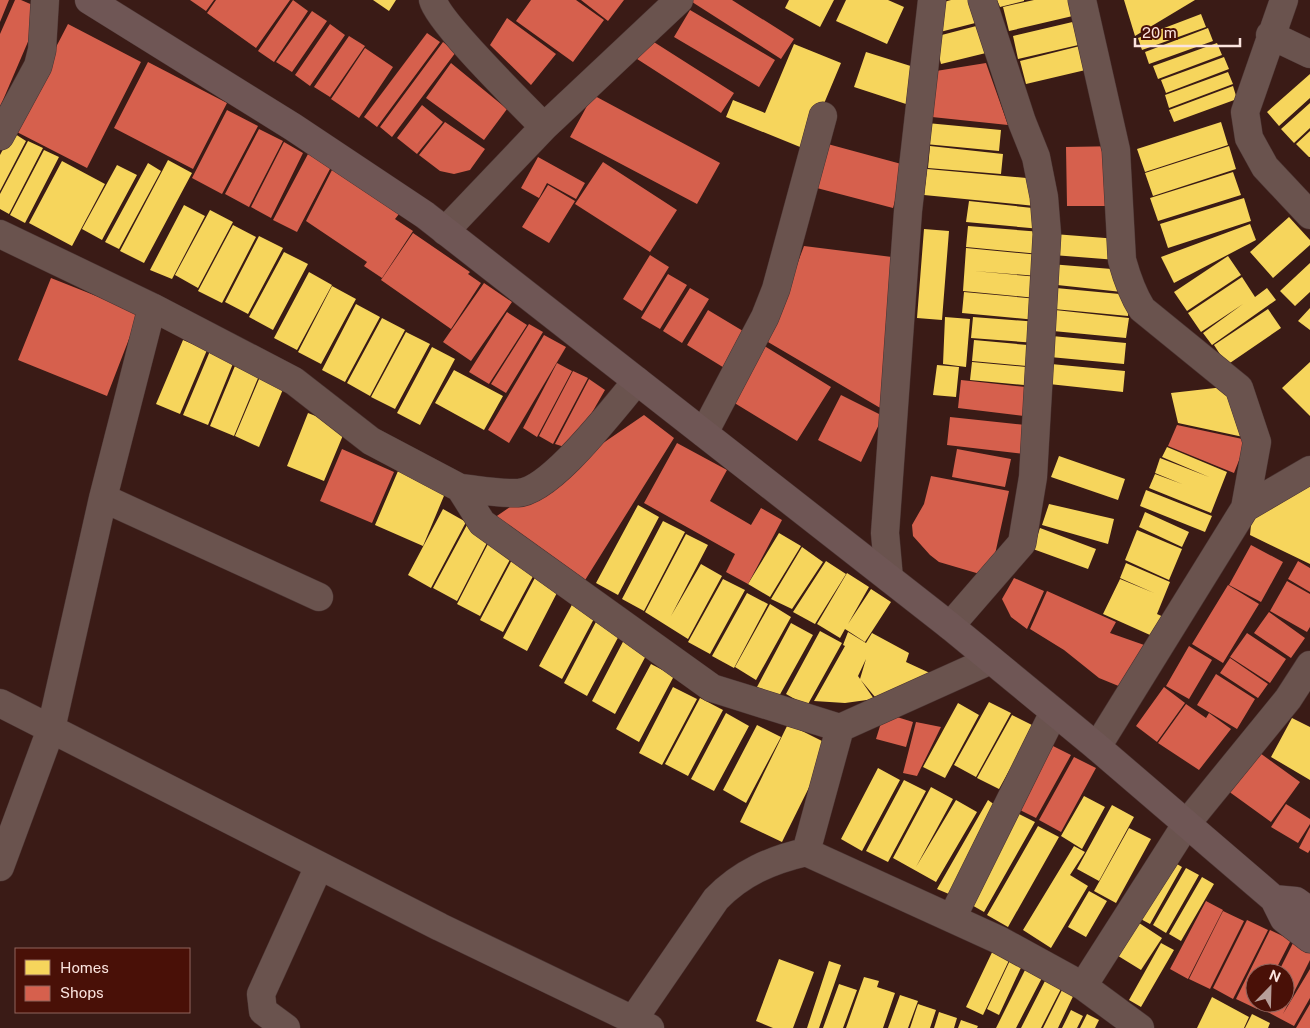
<svg xmlns="http://www.w3.org/2000/svg" width="1310" height="1028" viewBox="0 0 1310 1028" font-family="'Public Sans',sans-serif">
  <style>
    .homes { fill: #f6d55c }
    .shops { fill: #d6604d }
    .lines { fill: none; stroke-linecap: round; stroke-linejoin: round }
    .street-casing { stroke: #4b3432; stroke-width: 29 }
    .secondary-casing { stroke: #4b3432; stroke-width: 29 }
    .street { stroke: #6a534e; stroke-width: 28 }
    .secondary { stroke: #6f5655; stroke-width: 28 }
  </style>
  <rect width="100%" height="100%" fill="#3a1b16"/>
  <path class="homes" d="M373,0H396L389,11Z
    M789,0H834L820,27L785,8Z
    M846,0H888L904,7L887,44L836,21Z
    M951,0H977L983,21L940,32L933,5Z
    M997,0H1024V1L1000,7Z
    M1034,0H1073L1077,15L1009,31L1003,7Z
    M1124,0H1195L1135,36Z
    M1201,14L1206,27L1142,50L1138,38Z
    M1081,20L1087,43L1018,59L1013,36Z
    M984,24L990,52L941,64L934,37Z
    M1208,28L1213,41L1149,64L1145,52Z
    M1217,43L1222,55L1158,79L1153,66Z
    M794,44L841,63L805,149L726,117L733,100L765,113Z
    M1088,44L1094,68L1026,84L1020,61Z
    M866,52L917,68L906,104L854,87Z
    M1224,57L1229,69L1166,93L1161,80Z
    M1228,72L1233,84L1169,108L1165,95Z
    M1310,74V98L1279,126L1267,112Z
    M1233,86L1237,99L1174,122L1169,110Z
    M1310,103V128L1294,143L1281,129Z
    M1221,122L1228,145L1145,172L1137,149Z
    M927,123L1001,130L999,151L925,144Z
    M1310,131V157H1309L1296,144Z
    M12,132L26,141L0,191V155Z
    M28,141L43,148L9,214L0,209V194Z
    M930,146L1003,154L1001,174L928,168Z
    M1229,146L1236,169L1153,196L1145,173Z
    M44,150L59,157L25,223L10,215Z
    M168,160L192,173L144,263L120,251Z
    M62,161L105,184L72,246L29,223Z
    M148,163L161,171L119,249L105,242Z
    M117,165L137,175L102,240L82,229Z
    M927,169L1037,179L1035,206L924,195Z
    M1233,172L1241,195L1158,221L1150,198Z
    M1244,198L1251,221L1168,248L1160,224Z
    M969,201L1042,209L1041,229L966,222Z
    M184,205L205,216L172,279L150,270Z
    M210,210L233,222L198,288L175,275Z
    M1289,217L1310,240V245L1273,278L1250,252Z
    M1250,224L1256,240L1174,283L1161,257Z
    M233,225L256,237L222,303L198,291Z
    M968,226L1042,232L1040,254L966,247Z
    M924,229L949,231L942,320L917,318Z
    M1054,234L1118,239L1117,260L1053,255Z
    M259,236L283,248L248,314L225,302Z
    M966,248L1040,255L1038,276L974,271L1039,277L1036,298L963,291Z
    M284,252L308,264L273,330L249,317Z
    M1228,256L1241,275L1187,311L1174,292Z
    M1310,263V292L1295,306L1280,291Z
    M1050,264L1124,270L1122,292L1048,284Z
    M309,272L332,285L297,350L274,338Z
    M1242,277L1255,297L1267,288L1276,300L1212,345L1203,333L1243,304L1201,332L1188,313Z
    M332,286L356,299L321,364L298,352Z
    M1056,288L1130,295L1128,316L1054,309Z
    M964,292L1038,299L1036,320L962,313Z
    M356,304L380,317L345,382L322,370Z
    M1310,308V330L1298,321Z
    M1268,309L1281,328L1227,365L1214,345Z
    M1055,310L1129,318L1126,338L1053,331Z
    M945,317L970,319L966,367L943,364Z
    M973,317L1039,322L1037,343L971,338Z
    M382,318L405,330L370,396L347,383Z
    M406,332L430,344L395,409L371,397Z
    M1052,336L1126,343L1124,364L1050,357Z
    M183,340L207,350L180,414L156,404Z
    M974,340L1039,346L1037,367L972,361Z
    M432,347L455,359L420,425L397,413Z
    M210,351L234,361L208,425L183,415Z
    M237,361L261,371L234,436L210,426Z
    M972,362L1037,368L1035,386L970,380Z
    M1310,362V416L1282,388Z
    M1051,364L1125,371L1123,392L1049,384Z
    M937,365L959,367L956,397L933,395Z
    M454,370L503,396L484,430L435,403Z
    M262,372L286,382L259,447L235,436Z
    M1233,386L1248,438L1178,423L1171,393Z
    M308,413L346,428L324,481L287,466Z
    M1167,447L1227,472L1211,513L1149,488L1155,474L1182,484L1155,473L1160,458L1209,477L1162,457Z
    M1059,456L1125,479L1118,500L1051,477Z
    M398,471L446,491L423,546L375,525Z
    M1310,483V564L1250,535L1252,515Z
    M1146,490L1212,516L1205,532L1140,506Z
    M1049,504L1114,519L1108,544L1042,525Z
    M638,505L659,517L618,595L596,583Z
    M443,509L466,522L431,588L408,575Z
    M1145,512L1189,532L1182,547L1139,527Z
    M663,521L685,532L644,611L622,599Z
    M468,523L491,535L457,601L433,588Z
    M1040,528L1096,549L1088,569L1033,549Z
    M1137,530L1182,549L1169,580L1125,560Z
    M779,533L801,546L770,597L748,584Z
    M686,534L708,545L671,616L701,564L722,576L688,639L645,612Z
    M491,538L515,550L480,616L457,604Z
    M802,547L823,562L792,609L771,599Z
    M515,554L538,567L503,632L480,620Z
    M826,561L846,574L815,624L793,612Z
    M1126,563L1170,582L1157,614L1168,619L1159,639L1103,614L1120,579L1154,593L1120,578Z
    M538,572L561,585L527,651L503,638Z
    M847,573L869,587L848,624L871,589L891,602L865,642L845,629L840,638L817,624Z
    M723,579L745,590L710,654L688,642Z
    M747,593L768,604L734,668L712,656Z
    M574,601L597,613L562,679L539,666Z
    M770,604L791,617L756,680L735,667Z
    M598,618L622,630L587,696L564,683Z
    M791,623L813,635L778,698L757,687Z
    M820,631L842,643L807,706L786,694Z
    M848,632L866,643L872,633L909,653L906,662L932,674L875,697L860,679L866,659L858,676L874,699L845,703L814,701L845,646L843,645Z
    M626,636L650,648L615,714L592,701Z
    M651,664L674,676L639,742L616,729Z
    M673,687L697,699L662,765L639,753Z
    M700,698L723,710L688,776L665,764Z
    M989,702L1011,713L976,777L954,765Z
    M958,703L979,715L945,778L923,767Z
    M726,713L749,726L714,791L691,779Z
    M1012,715L1034,726L999,789L977,778Z
    M1292,718L1310,727V780L1271,757Z
    M788,724L830,745L782,842L740,822Z
    M757,725L781,737L746,803L723,790Z
    M878,768L900,780L862,851L841,839Z
    M904,780L926,791L888,862L866,851Z
    M931,787L953,799L916,867L956,800L977,812L936,882L893,858Z
    M1084,796L1105,807L1082,849L1061,836Z
    M988,800L1002,810L956,897L937,889Z
    M1112,805L1134,817L1099,881L1077,869Z
    M1013,811L1035,822L984,912L963,900Z
    M1038,826L1059,837L1008,927L987,915Z
    M1129,828L1151,839L1116,903L1094,891Z
    M1074,846L1085,852L1070,875L1088,886L1051,948L1023,930Z
    M1170,860L1182,867L1150,924L1137,917Z
    M1186,868L1199,875L1166,933L1153,925Z
    M1202,877L1214,884L1181,941L1169,934Z
    M1089,891L1107,901L1086,937L1068,927Z
    M1136,921L1162,938L1141,970L1115,954Z
    M1161,943L1174,950L1141,1007L1129,1000Z
    M996,944L1013,952L983,1015L966,1007Z
    M1013,954L1025,959L999,1015L987,1009Z
    M779,959L814,972L793,1028H773L756,1021Z
    M829,961L841,965L819,1028H807Z
    M1027,966L1044,974L1016,1028H996Z
    M1048,975L1064,983L1041,1028H1021Z
    M864,977L879,981L877,987L895,993L883,1028H846Z
    M839,984L857,990L843,1028H823Z
    M1065,984L1077,988L1058,1028H1043Z
    M900,995L918,1001L908,1028H888Z
    M1212,997L1249,1017L1244,1028H1197Z
    M918,1004L936,1010L930,1028H910Z
    M1071,1010L1083,1016L1077,1028H1062Z
    M939,1012L957,1018L954,1028H934Z
    M1087,1014L1099,1020L1095,1028H1080Z
    M1252,1014L1270,1023L1268,1028H1245Z
    M961,1020L978,1026L977,1028H958Z"/>
  <path class="shops" d="M0,0H9L0,22Z
    M15,0H21L42,9L0,107V34Z
    M190,0H214L206,11Z
    M216,0H290L256,48L207,13Z
    M293,0L308,11L274,62L258,51Z
    M531,0H576L604,20L573,62L516,21Z
    M581,0H624L608,21Z
    M689,0H732L794,39L781,59Z
    M690,10L775,60L759,87L674,37Z
    M312,11L327,21L292,72L276,62Z
    M507,18L556,54L531,85L490,45Z
    M68,24L141,62L87,168L13,130Z
    M330,24L345,35L310,86L295,75Z
    M427,33L440,42L377,127L364,117Z
    M349,36L365,46L330,97L314,87Z
    M646,37L734,93L721,113L634,57Z
    M443,42L456,52L392,137L380,127Z
    M365,48L393,67L359,118L331,99Z
    M148,62L227,103L193,169L114,128Z
    M451,63L507,109L484,140L426,98Z
    M986,63L1008,125L932,117L936,71Z
    M593,95L720,163L697,204L570,137Z
    M422,105L443,122L417,154L397,138Z
    M227,110L258,126L222,194L192,178Z
    M445,122L485,149L470,170L454,174L440,171L419,155Z
    M259,129L283,141L249,207L225,194Z
    M284,142L303,153L271,218L251,207Z
    M824,143L905,165L893,208L813,187Z
    M1122,146L1123,206H1067L1066,147Z
    M308,154L331,167L297,232L273,220Z
    M538,157L585,183L576,199L547,183L539,198L521,188Z
    M603,162L677,210L650,252L575,204Z
    M333,168L399,214L395,219L413,231L382,278L364,266L367,262L306,221Z
    M548,185L575,201L549,243L522,227Z
    M413,233L470,272L468,274L481,283L451,329L381,280Z
    M804,246L892,257L882,409L768,342Z
    M650,255L669,267L642,311L623,299Z
    M668,274L687,285L660,329L641,318Z
    M51,278L139,313L107,396L18,360Z
    M484,283L512,302L471,361L443,342Z
    M690,288L709,299L682,343L663,331Z
    M708,310L748,334L726,369L687,345Z
    M507,312L527,325L489,384L469,372Z
    M529,324L543,332L506,393L491,384Z
    M544,335L566,347L509,443L488,430Z
    M761,344L831,387L797,441L728,399Z
    M557,363L572,371L537,437L523,428Z
    M573,371L588,378L553,444L539,436Z
    M589,379L605,390L571,449L555,444Z
    M961,380L1035,388L1032,417L958,408Z
    M841,395L883,416L861,462L818,440Z
    M644,415L674,438L582,585L491,520Z
    M950,417L1026,425L1024,454L947,445Z
    M1177,425L1247,440L1234,473L1168,446Z
    M677,443L727,470L710,501L751,525L761,508L782,520L748,584L726,572L735,554L644,503Z
    M342,449L394,472L372,523L320,501Z
    M957,449L1011,459L1005,487L952,477Z
    M931,476L1009,491L990,577L939,562L930,555L913,536L912,525L924,504Z
    M1251,545L1283,562L1261,602L1229,585Z
    M1298,561L1310,568V592L1288,579Z
    M1014,578L1044,591L1027,629L1011,617L1002,599Z
    M1287,581L1310,594V627L1307,632L1270,611Z
    M1228,585L1259,604L1223,663L1192,644Z
    M1047,591L1116,622L1110,633L1147,646L1121,687L1099,678L1064,650L1030,629Z
    M1269,612L1305,638L1291,658L1254,633Z
    M1247,633L1286,659L1270,683L1230,657Z
    M1189,646L1212,660L1189,699L1166,686Z
    M1230,658L1268,684L1258,698L1220,673Z
    M1216,674L1255,699L1237,729L1197,705Z
    M1164,687L1185,703L1157,742L1136,726Z
    M1186,704L1206,718L1209,713L1231,729L1199,770L1158,743Z
    M884,713L913,722L906,747L876,739Z
    M916,722L941,727L917,776L903,773Z
    M1049,744L1071,755L1036,818L1014,807Z
    M1253,748L1300,782L1271,822L1224,788Z
    M1074,757L1096,768L1061,832L1039,820Z
    M1286,804L1310,819V824L1298,843L1271,827Z
    M1310,827V850L1308,853L1299,848Z
    M1206,901L1223,910L1188,979L1170,969Z
    M1223,911L1244,921L1210,989L1189,979Z
    M1247,920L1268,930L1233,999L1213,988Z
    M1270,930L1291,940L1274,973H1255V1003H1260L1257,1009L1236,999Z
    M1295,939L1310,947V960L1283,1014L1310,969V998L1294,1026L1260,1008L1263,1003H1285V973H1278Z
    M1310,1004V1028H1296Z"/>
  <g class="lines">
    <defs>
      <path id="street" d="M433,0C438,22 523,105 544,127
        M1082,0L1116,150L1122,260C1127,278 1132,293 1142,309L1239,388L1257,442L1245,508
        M1284,0L1245,112L1249,138L1265,167L1310,215
        M1270,35L1310,54
        M0,136L38,66L42,50L45,0
        M445,231L544,127L679,0
        M0,234L152,307L294,381L371,441L460,488L482,523L712,688L840,728L991,660
        M704,433L765,317L776,289L823,116
        M460,488C479,490 499,494 518,493C552,491 614,407 637,381
        M103,498L319,597
        M889,578L885,533L908,211L932,0
        M950,626L1022,543L1033,477L1047,234L1044,197L1036,157L1022,122L982,0
        M0,703L440,927L650,1028
        M1097,747L1245,508L1310,470
        M806,852L840,728
        M0,867L51,729L103,498L152,307
        M952,918L1054,712
        M1083,986L1187,823L1288,699L1310,665
        M633,1020L716,899C741,873 771,860 806,852L999,940L1083,986L1140,1028
        M286,1028L263,1011L261,994L319,866"/>
      <path id="secondary" d="M89,0L293,127L425,215L950,626L1097,747L1274,899L1284,919L1310,939
        M1274,899L1296,901L1310,911"/>
    </defs>
    <use href="#street" class="street-casing"/>
    <use href="#secondary" class="secondary-casing"/>
    <use href="#street" class="street"/>
    <use href="#secondary" class="secondary"/>
  </g>
  <rect x="15" y="948" width="175" height="65" fill="#491007" stroke="#90655d"/>
  <rect x="25" y="960" width="25" height="15" fill="#f6d55c" stroke="#90655d"/>
  <text x="60" y="973" font-size="15" fill="#fbe4df">Homes</text>
  <rect x="25" y="986" width="25" height="15" fill="#d6604d" stroke="#90655d"/>
  <text x="60" y="998" font-size="15" fill="#fbe4df">Shops</text>
  <g transform="translate(1270 988) rotate(23)"><circle r="24" fill="#491007" stroke="#90655d"/>
  <path d="M0-4L9 19L0 12L-9 19Z" fill="#b79e99"/>
  <text y="-8" font-size="14" font-weight="bold" text-anchor="middle" fill="#fbe4df">N</text>
  </g>
  <path d="M1135 38v8h105v-8" fill="none" stroke="#fbe4df" stroke-width="2.5"/>
  <text x="1142" y="38" font-size="15" fill="#fbe4df" stroke="#491007" stroke-width="4" paint-order="stroke">20 m</text>
</svg>
